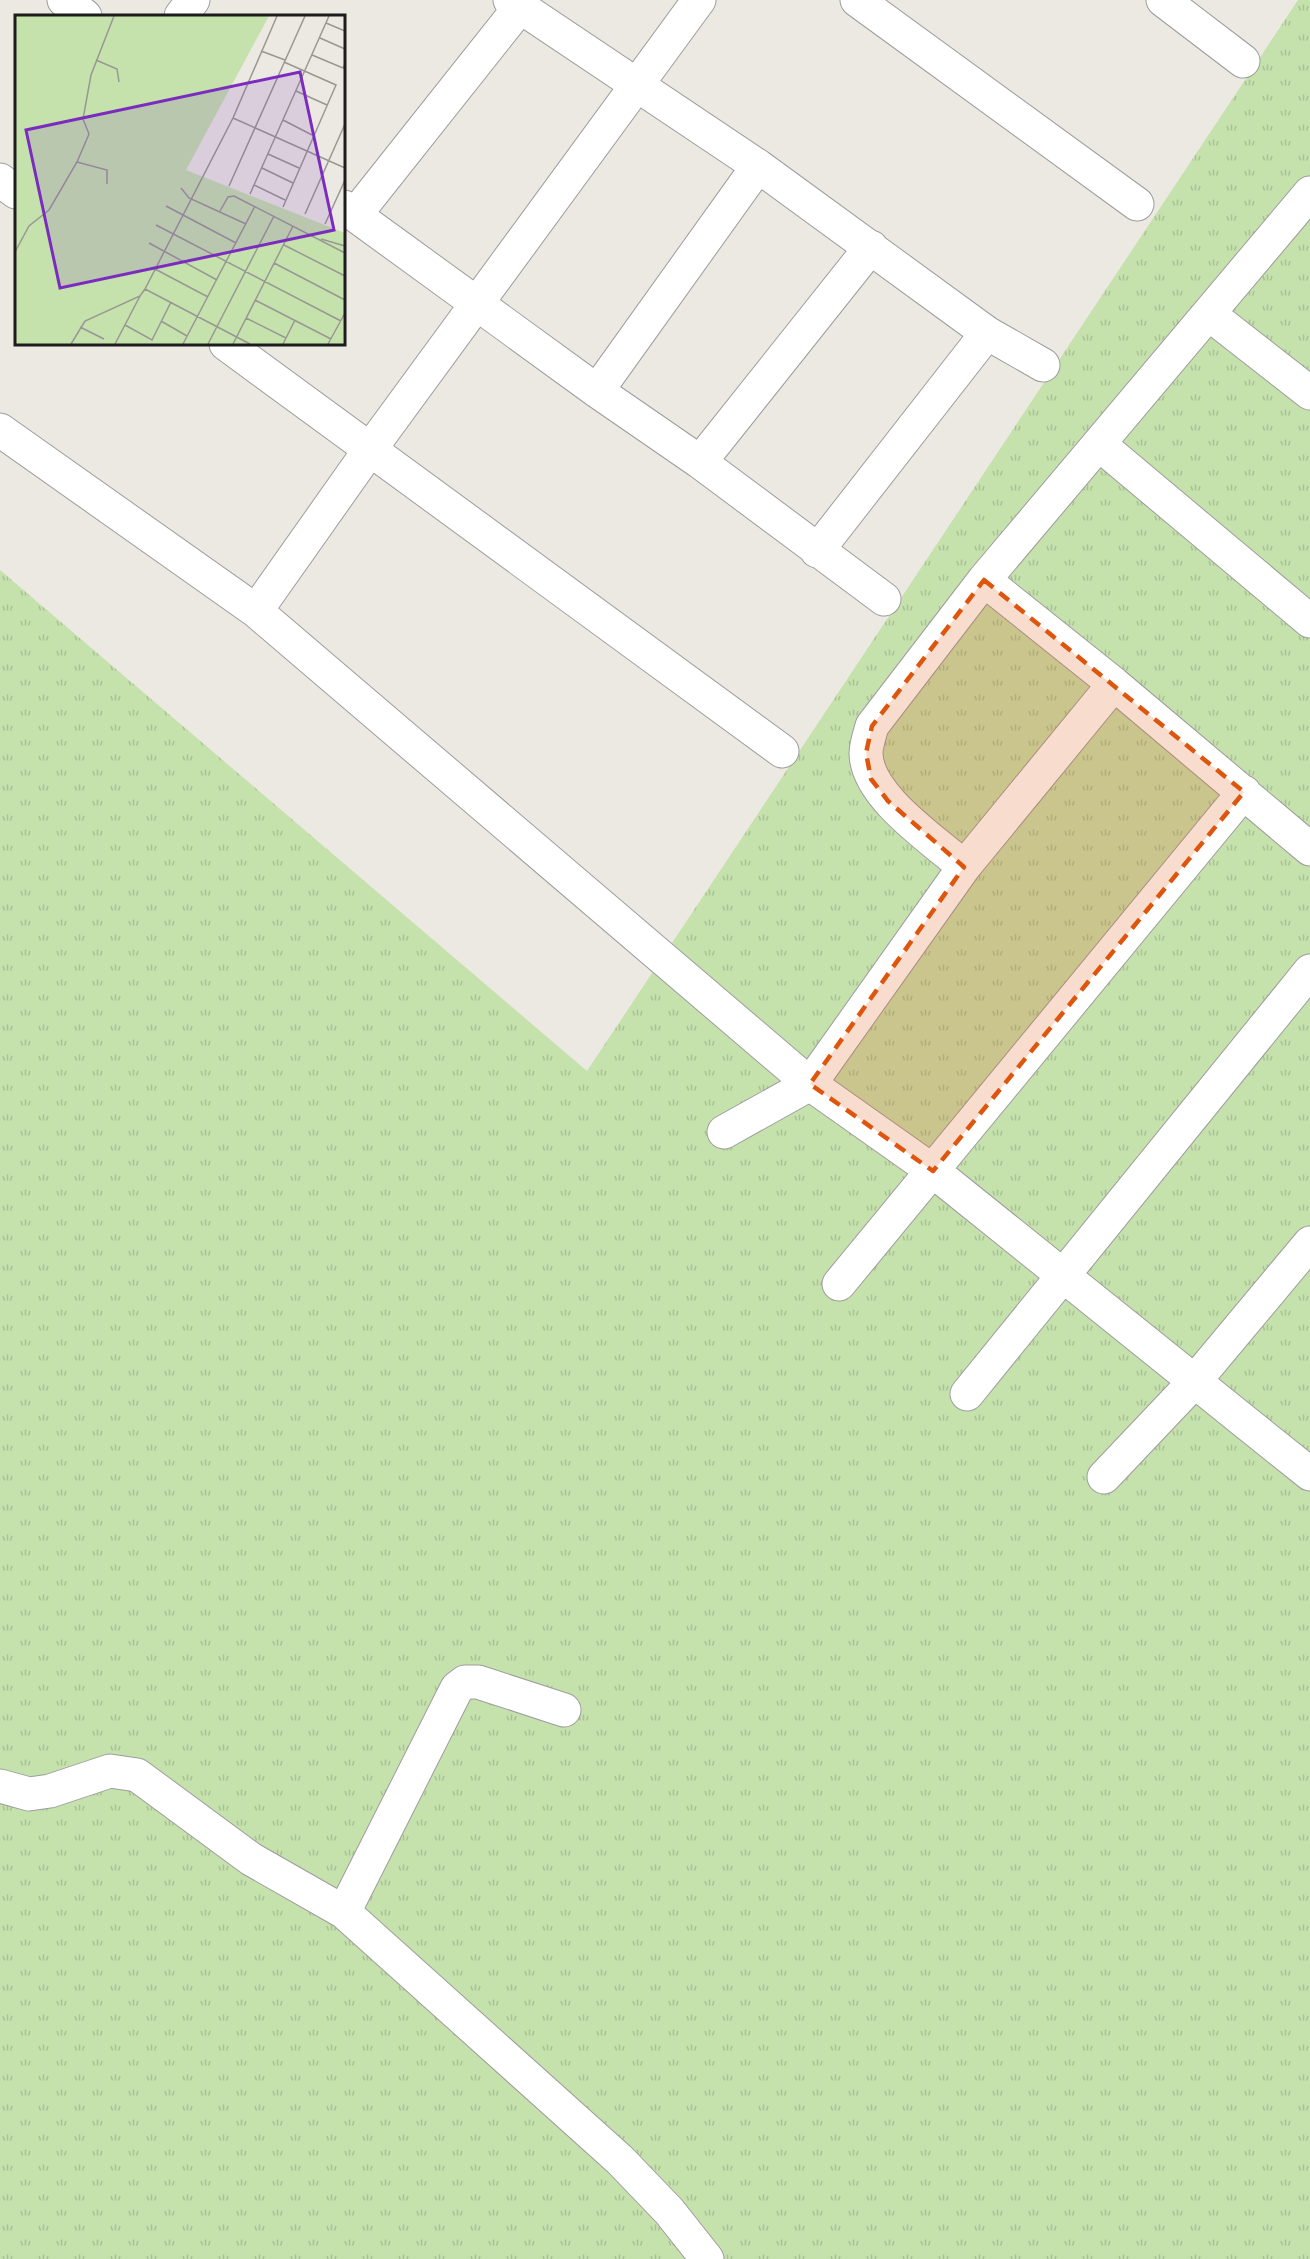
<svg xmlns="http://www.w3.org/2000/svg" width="1310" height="2259" viewBox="0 0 1310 2259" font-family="'Golos Text',sans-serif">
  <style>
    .grass { fill: url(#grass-tufts) }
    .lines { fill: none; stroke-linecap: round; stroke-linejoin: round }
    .minor-casing { stroke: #9d9d9d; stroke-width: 35 }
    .minor { stroke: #fff; stroke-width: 33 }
    .marked { fill: #de560d; fill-opacity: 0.2; stroke: #de560d; stroke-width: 4.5; stroke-dasharray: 12 8; stroke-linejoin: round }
    .inset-road { fill: none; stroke: #999793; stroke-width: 1.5 }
    .view { fill: #7b2cbf; fill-opacity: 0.15; stroke: #7b2cbf; stroke-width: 3 }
    .inset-edge { fill: none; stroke: #1c1c1c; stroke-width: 3 }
  </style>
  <defs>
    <pattern id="grass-tufts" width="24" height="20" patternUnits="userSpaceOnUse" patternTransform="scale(1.5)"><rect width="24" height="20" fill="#c5e2ad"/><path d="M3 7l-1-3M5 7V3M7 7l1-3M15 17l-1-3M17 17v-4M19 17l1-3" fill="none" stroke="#a9c194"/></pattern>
  </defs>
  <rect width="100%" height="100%" fill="#ece9e2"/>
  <path class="grass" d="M1298,0H1310V2259H0V570L587,1071Z"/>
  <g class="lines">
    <defs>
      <path id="minor" d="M64,0L85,16
        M510,0L758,166L987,333L1043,365
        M857,0L1137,204
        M1163,0L1243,61
        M181,16L193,0
        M0,180L16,192
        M344,207L597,391L700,462L884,599
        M355,215L520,7
        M1209,314L1310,393
        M226,344L782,751
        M597,391L758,166
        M0,430L256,611L810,1084L933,1171L1310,1474
        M1099,444L1310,621
        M700,462L871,247
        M817,551L987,333
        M984,580L1114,684L1310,849
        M256,611L371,448L699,0
        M964,867C934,840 866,796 866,753C866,745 870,734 872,726L984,580L1310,193
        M724,1132L810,1084L964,867L1114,684
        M839,1284L1244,792
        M967,1394L1310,971
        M1104,1477L1194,1382L1310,1243
        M0,1786L29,1794L50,1791L110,1771L137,1775L251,1859L344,1912L620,2160L669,2211L707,2259
        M344,1912L457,1688L465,1682H478L564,1710"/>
    </defs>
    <use href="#minor" class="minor-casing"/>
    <use href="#minor" class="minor"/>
  </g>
  <path class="marked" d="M984,580L1244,792L933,1171L810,1084L964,867L888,801L871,779L866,753L872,726Z"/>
  <g transform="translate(15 15)">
    <rect width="330" height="330" fill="#ece9e2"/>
    <path d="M0,1H254L171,155L330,218L328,329H0Z" fill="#c5e2ad"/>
    <path class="inset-road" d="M311,8L330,16M305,23L330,34M246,36L270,45M297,40L328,53L330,49M81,45L102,54L104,67M281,76L312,90M218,103L330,153M268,105L297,120M253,139L284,153M62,147L92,155V169M247,153L278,168M239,170L270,185M214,171L290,1M166,173L174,183L231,209M235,179L314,1M151,191L221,228M268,192L321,70L269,47M205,196L213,182L219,181L330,238M290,199L330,109M310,209L330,165M141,210L326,306M306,224L330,231M134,228L202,265M269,230L330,261M0,237L14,211L34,195L62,147L74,119L68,104L76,60L99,1M259,248L330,285M140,254L193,282M130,274L235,329M240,285L316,324M231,303L271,323M146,306L172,321M110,310L137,325L156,287M65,312L89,324M56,329L70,306L125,281L130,274L218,103L262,1M100,329L125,281M168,329L240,191M193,329L259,201M218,329L278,211M268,329L280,305M313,329L330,298"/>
    <path class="view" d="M285,57L319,215L45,273L11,115Z"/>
    <rect width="330" height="330" class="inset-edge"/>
  </g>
</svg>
